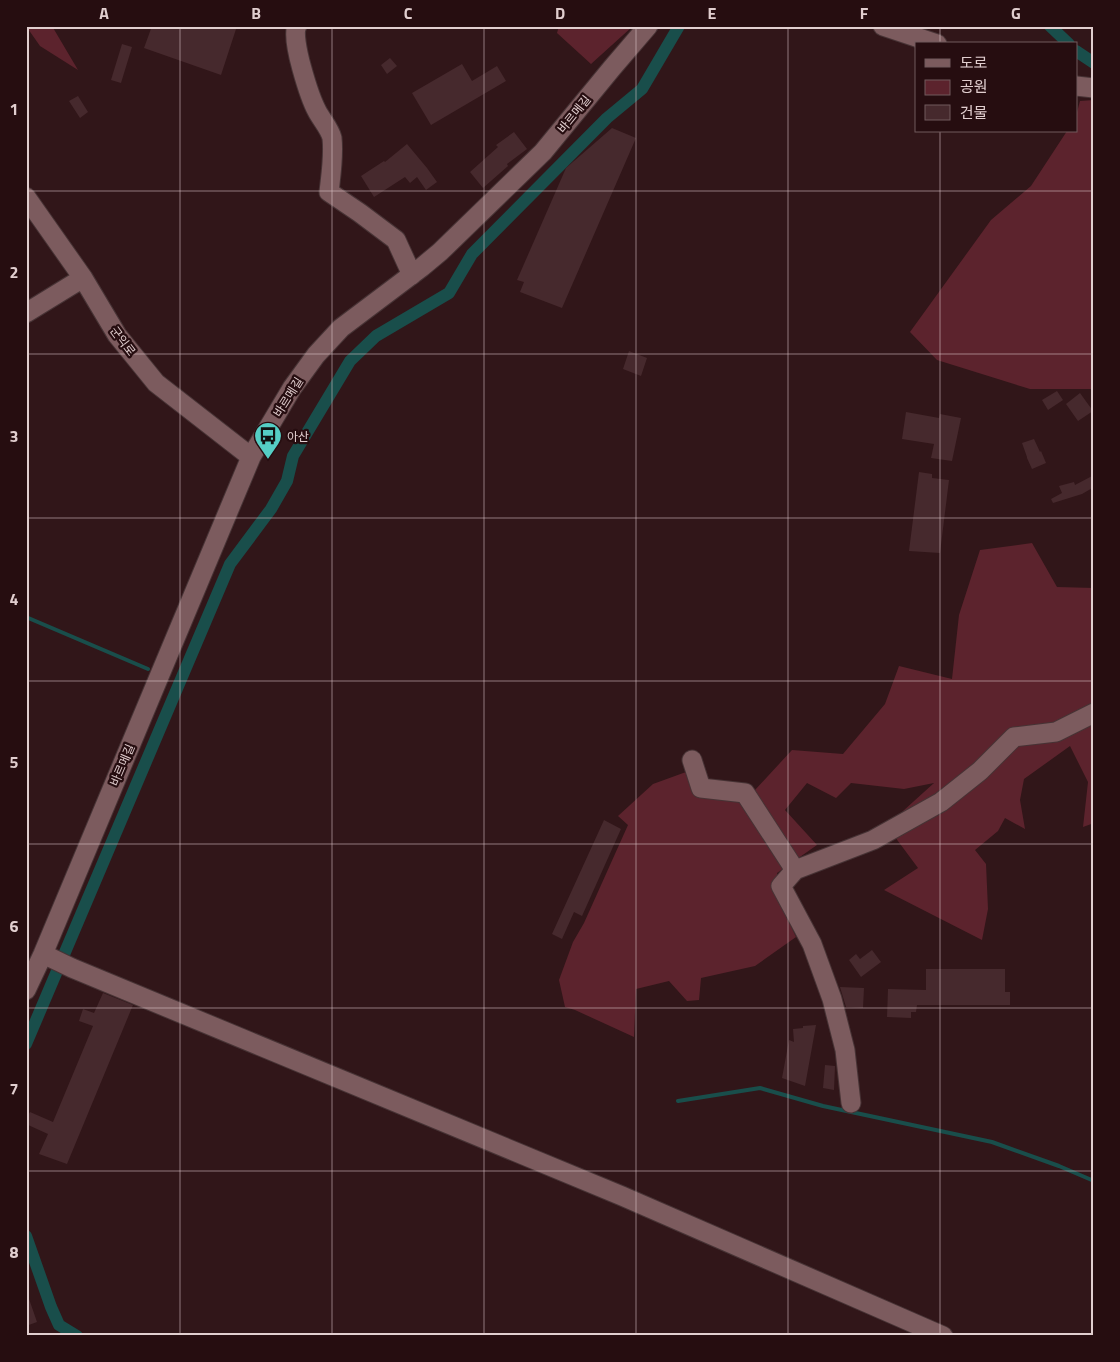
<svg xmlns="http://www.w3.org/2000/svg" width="1120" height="1362" viewBox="0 0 1120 1362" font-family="'Titillium Web','Noto Sans KR',sans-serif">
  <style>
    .green { fill: #5c232d }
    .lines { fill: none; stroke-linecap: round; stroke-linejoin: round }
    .stream { stroke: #194e4b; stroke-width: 4 }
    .canal { stroke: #194e4b; stroke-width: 12 }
    .building { fill: #46292d }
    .minor-casing { stroke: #473335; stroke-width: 21 }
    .minor { stroke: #7c5b5e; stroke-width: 19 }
    .grid { fill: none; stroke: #e1cecf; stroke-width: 1; stroke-opacity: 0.55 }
    .labels { text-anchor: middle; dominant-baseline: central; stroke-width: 4.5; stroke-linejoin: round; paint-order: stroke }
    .street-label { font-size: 12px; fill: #e1cecf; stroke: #260d10 }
    .poi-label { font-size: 12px; fill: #e1cecf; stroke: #260d10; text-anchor: start }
    .neatline { fill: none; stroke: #e1cecf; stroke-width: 2 }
    .grid-label { font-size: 16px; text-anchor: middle; font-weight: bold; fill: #e1cecf }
  </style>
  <rect width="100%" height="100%" fill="#311619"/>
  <path class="green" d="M26,26H52L78,70L40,46Z
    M559,26H633L591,64L557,33Z
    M1094,100V417L1091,389H1030L937,360L910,332L991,220L1031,186L1067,131H1076V116L1080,101Z
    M1032,543L1057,587L1094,588V823L1083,827L1088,782L1070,746L1024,779L1020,800L1025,829L1005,818L998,831L975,850L986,864L988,909L982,940L884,890L918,868L895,837L903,811L934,783L904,789L851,783L836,798L807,783L785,810L817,845L777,873L781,905L796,937L755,966L701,978L699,1000L687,1001L669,981L636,989L634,1037L575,1010L565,1007L559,980L573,942L584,923L628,825L618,816L653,784L686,772L695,793L743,803L792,750L843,754L885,704L899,666L952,679L959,615L980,550Z"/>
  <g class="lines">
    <path class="stream" d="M26,617L148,669
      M678,1101L760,1088L823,1106L992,1142L1059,1166L1094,1181"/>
    <path class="canal" d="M1050,26L1069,44
      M1076,51L1094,63
      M26,1044L230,564L271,509L287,481L293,456L350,361L376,336L449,293L472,254L607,118L642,89L679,26
      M26,1236L51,1307L59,1325L77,1336"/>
  </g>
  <path class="building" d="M152,26H237L221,75L144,48Z
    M122,44L132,47L121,83L111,80Z
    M390,58L397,66L387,74L381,65Z
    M462,64L472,81L497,66L506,81L431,125L412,93Z
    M78,96L88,112L80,118L69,101Z
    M612,128L636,138L562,308L520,292L524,282L517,280L566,168Z
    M514,132L527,149L507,164L508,166L483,188L470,172L498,147L496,145Z
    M407,144L427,168L437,182L426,190L417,177L410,183L405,177L374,197L361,176L384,161L385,162Z
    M629,351L647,358L641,376L623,369Z
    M1057,391L1063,400L1048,410L1042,400Z
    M1080,393L1093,411L1078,421L1066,404Z
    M906,412L939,418L940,414L961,418L952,461L931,458L934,444L902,439Z
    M1034,439L1040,452L1041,451L1046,463L1032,469L1027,458V457L1022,443Z
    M919,472L932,474V478L949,480L940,553L909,551Z
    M1094,475V487L1082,494L1053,503L1051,499L1062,493L1059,486L1074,482L1075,485Z
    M604,820L621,829L582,916L574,912L562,939L552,934Z
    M872,950L881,962L861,977L849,960L856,954L860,959Z
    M926,969H1005V992H1010V1005H917L916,1012H911V1018L887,1017L888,989L926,990Z
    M840,987L864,988L863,1008L846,1007Z
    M103,993L133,1005L67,1164L39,1154L48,1134L26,1124V1119L30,1112L53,1122L93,1026L79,1021L83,1009L94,1013Z
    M816,1025L805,1086L782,1078L789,1040L794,1042L793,1029L803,1028V1026Z
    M825,1065L835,1066L834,1090L823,1088Z
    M28,1296L37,1322L26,1326V1297Z"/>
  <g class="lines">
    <defs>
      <path id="minor" d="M297,26C290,38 310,98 317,111C321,119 330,129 332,138C334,156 331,174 329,192L360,213L396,240L412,275
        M883,26L937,44
        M1076,86L1094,88
        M26,197L83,278L117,335L156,383L251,457
        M26,313L83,278
        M692,760L701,788L745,793L795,870
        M43,954L72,968L622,1196L943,1336
        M26,990L43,954L251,457L292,388L316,355L341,328L422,267L440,252L543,152L612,68L648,26
        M851,1103L845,1050L832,999L812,944L781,886L795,870L873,840L941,802L980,771L1014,737L1056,732L1094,713"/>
    </defs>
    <use href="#minor" class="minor-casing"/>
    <use href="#minor" class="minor"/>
  </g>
  <path class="grid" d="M180,26V1336M332,26V1336M484,26V1336M636,26V1336M788,26V1336M940,26V44M940,131V1336M26,191H1094M26,354H1094M26,518H1094M26,681H1094M26,844H1094M26,1008H1094M26,1171H1094"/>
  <defs>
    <symbol id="bus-pin" viewBox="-11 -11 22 30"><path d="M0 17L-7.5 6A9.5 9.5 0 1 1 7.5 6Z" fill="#55cec5" stroke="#260d10"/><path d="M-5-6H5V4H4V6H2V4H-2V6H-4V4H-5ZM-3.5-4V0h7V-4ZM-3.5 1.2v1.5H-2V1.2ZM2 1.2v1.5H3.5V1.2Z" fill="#111"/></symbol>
  </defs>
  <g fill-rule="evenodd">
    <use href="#bus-pin" x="252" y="420" width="32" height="43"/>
  </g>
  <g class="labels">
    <g class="street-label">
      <text transform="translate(574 114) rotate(-51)">바르메길</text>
      <text transform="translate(123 341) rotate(53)">군익로</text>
      <text transform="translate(288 397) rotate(-58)">바르메길</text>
      <text transform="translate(122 765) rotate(-67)">바르메길</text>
    </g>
    <g class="poi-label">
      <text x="287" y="436">아산</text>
    </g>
  </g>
  <rect width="1120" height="1362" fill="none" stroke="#260d10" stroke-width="55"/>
  <rect x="915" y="42" width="162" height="90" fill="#260d10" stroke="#715a5c"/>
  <rect x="925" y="59" width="25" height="8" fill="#7c5b5e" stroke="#715a5c"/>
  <text x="960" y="68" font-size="15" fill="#e1cecf">도로</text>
  <rect x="925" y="80" width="25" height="15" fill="#5c232d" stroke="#715a5c"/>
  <text x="960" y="92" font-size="15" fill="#e1cecf">공원</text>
  <rect x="925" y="105" width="25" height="15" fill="#46292d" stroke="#715a5c"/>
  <text x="960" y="118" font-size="15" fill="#e1cecf">건물</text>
  <rect x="28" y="28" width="1064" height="1306" class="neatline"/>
  <g class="grid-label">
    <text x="104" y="19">A</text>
    <text x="256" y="19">B</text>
    <text x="408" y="19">C</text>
    <text x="560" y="19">D</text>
    <text x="712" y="19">E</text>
    <text x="864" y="19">F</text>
    <text x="1016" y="19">G</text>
    <text x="14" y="115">1</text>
    <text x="14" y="278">2</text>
    <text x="14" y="442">3</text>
    <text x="14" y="605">4</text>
    <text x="14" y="768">5</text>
    <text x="14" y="932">6</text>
    <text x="14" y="1095">7</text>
    <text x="14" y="1258">8</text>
  </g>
</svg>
